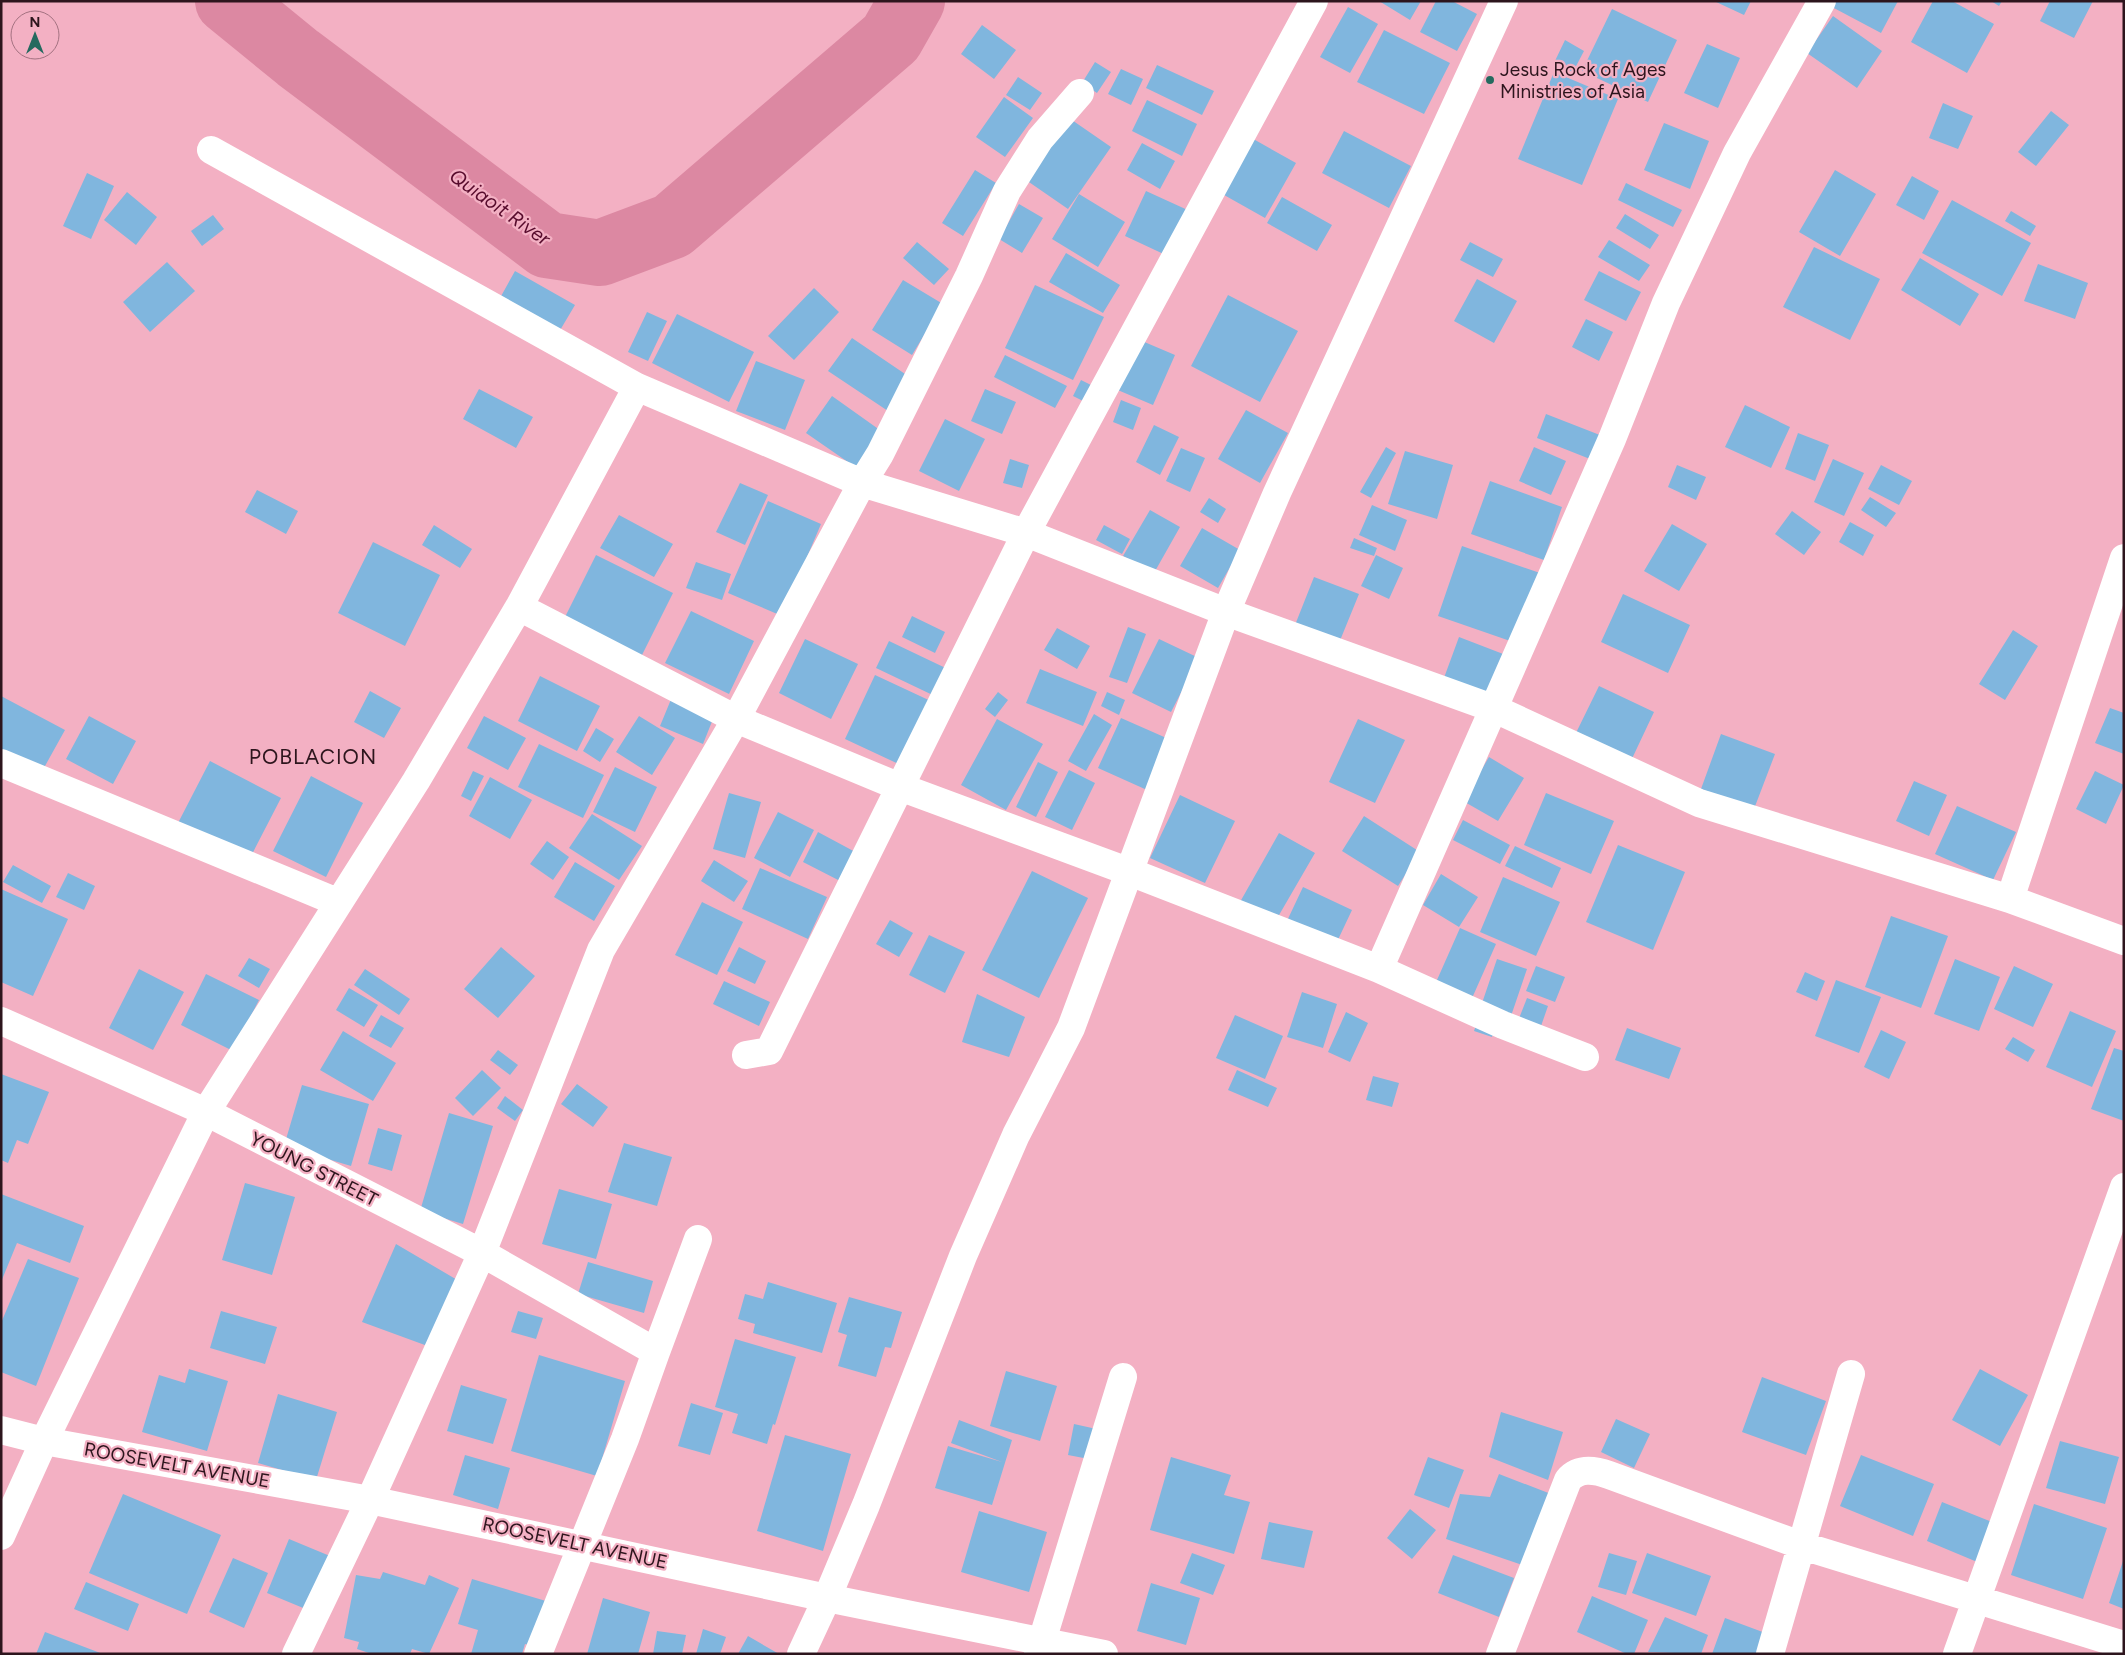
<svg xmlns="http://www.w3.org/2000/svg" width="2125" height="1655" viewBox="0 0 2125 1655" font-family="Figtree,sans-serif">
  <style>
    .lines { fill: none; stroke-linecap: round; stroke-linejoin: round }
    .river { stroke: #dc88a2; stroke-width: 66 }
    .building { fill: #80b6de }
    .street { stroke: #fff; stroke-width: 28 }
    .secondary { stroke: #fff; stroke-width: 28 }
    .primary { stroke: #fff; stroke-width: 28 }
    .poi-dot { fill: #246a5f; stroke: #f3b0c3; stroke-width: 2 }
    .labels { text-anchor: middle; dominant-baseline: central; stroke-width: 4.5; stroke-linejoin: round; paint-order: stroke }
    .poi-label { font-size: 19px; fill: #2d151d; stroke: #f3b0c3; text-anchor: start }
    .street-label { font-size: 19px; fill: #2d151d; stroke: #f3b0c3 }
    .water-label { font-size: 20px; font-style: italic; fill: #570b2c; stroke: #f3b0c3 }
    .quarter-label { font-size: 21px; letter-spacing: 1px; fill: #2d151d; stroke: #f3b0c3 }
  </style>
  <rect width="100%" height="100%" fill="#f3b0c3"/>
  <g class="lines">
    <path class="river" d="M228,1L298,58L547,245L600,253L672,226L891,38L912,1"/>
  </g>
  <path class="building" d="M1379,1H1421L1410,20Z
    M1436,1H1452L1477,14L1457,51L1420,32Z
    M1714,1H1751L1744,15Z
    M1835,1H1898L1881,33L1832,7Z
    M1933,1H1952L1994,24L1967,73L1911,42Z
    M1991,1H2002L1999,6Z
    M2050,1H2093L2074,38L2040,21Z
    M1348,7L1378,24L1350,73L1320,57Z
    M1612,9L1677,40L1648,102L1582,71Z
    M1833,16L1882,51L1857,88L1807,53Z
    M982,25L1016,50L994,79L961,54Z
    M1384,30L1450,63L1424,114L1357,82Z
    M1565,40L1584,51L1573,72L1554,63Z
    M1707,44L1740,58L1718,108L1684,93Z
    M1095,62L1111,72L1097,93L1082,83Z
    M1157,65L1214,91L1202,115L1146,88Z
    M1121,69L1143,79L1131,105L1108,94Z
    M1554,72L1618,99L1582,185L1518,159Z
    M1018,77L1042,93L1030,110L1006,95Z
    M1004,97L1033,118L1005,157L976,137Z
    M1147,100L1197,124L1182,156L1132,131Z
    M1943,103L1973,116L1958,149L1929,138Z
    M2051,111L2069,125L2036,166L2018,152Z
    M1069,118L1111,147L1068,209L1026,180Z
    M1664,123L1709,141L1690,189L1644,170Z
    M1344,131L1411,166L1389,208L1322,173Z
    M1248,136L1296,163L1265,218L1217,191Z
    M1142,143L1175,161L1160,189L1127,170Z
    M975,170L996,183L963,236L942,223Z
    M1835,170L1876,194L1840,256L1799,232Z
    M87,173L114,186L91,239L63,226Z
    M1912,176L1939,191L1924,220L1896,205Z
    M1626,183L1682,210L1673,227L1618,200Z
    M1146,191L1192,212L1170,257L1125,236Z
    M127,192L157,217L136,245L104,220Z
    M1079,194L1125,222L1098,267L1052,239Z
    M1282,197L1332,225L1317,251L1267,223Z
    M1952,200L2031,243L2002,296L1922,253Z
    M1019,204L1043,218L1022,253L999,239Z
    M2011,211L2036,226L2030,236L2005,221Z
    M1625,214L1659,235L1650,249L1616,228Z
    M213,215L224,229L202,246L191,231Z
    M1609,240L1650,265L1639,281L1598,257Z
    M917,242L949,269L934,285L903,258Z
    M1470,242L1503,259L1493,277L1460,260Z
    M1814,247L1880,279L1850,340L1783,307Z
    M1066,253L1120,285L1103,313L1049,282Z
    M1920,258L1979,294L1960,326L1901,290Z
    M167,262L195,291L150,332L123,302Z
    M2038,264L2088,283L2075,319L2024,301Z
    M515,271L575,305L559,332L500,298Z
    M1599,271L1641,292L1626,321L1584,300Z
    M1477,279L1517,301L1494,343L1454,321Z
    M903,280L943,304L912,355L872,330Z
    M1035,285L1104,317L1073,380L1005,348Z
    M814,288L839,312L794,360L768,336Z
    M1228,295L1298,331L1260,402L1191,366Z
    M647,312L667,321L648,361L628,352Z
    M677,314L754,352L729,402L652,363Z
    M1586,319L1613,332L1599,361L1572,347Z
    M852,338L911,378L888,411L828,371Z
    M1135,338L1175,355L1153,405L1113,388Z
    M1005,355L1067,386L1055,408L994,377Z
    M756,361L805,380L785,430L736,411Z
    M1081,380L1101,390L1093,406L1073,396Z
    M479,389L533,417L516,448L463,419Z
    M985,389L1016,402L1002,434L971,421Z
    M832,396L884,433L858,469L806,433Z
    M1121,400L1141,408L1133,430L1113,422Z
    M1745,405L1790,427L1771,468L1725,447Z
    M1246,410L1288,433L1260,483L1218,459Z
    M1546,414L1605,437L1595,461L1537,438Z
    M945,419L985,439L959,491L919,471Z
    M1154,425L1179,437L1160,475L1136,462Z
    M1798,433L1829,445L1815,481L1785,469Z
    M1386,447L1396,453L1371,498L1360,492Z
    M1534,447L1566,461L1551,495L1519,481Z
    M1181,448L1205,458L1190,492L1166,481Z
    M1405,451L1453,465L1437,519L1388,504Z
    M1010,459L1029,465L1022,488L1003,483Z
    M1833,459L1864,473L1844,516L1814,502Z
    M1677,465L1706,477L1696,500L1668,487Z
    M1881,465L1912,481L1899,505L1868,489Z
    M1490,481L1562,507L1544,560L1471,534Z
    M740,483L768,495L745,545L716,532Z
    M257,490L298,511L286,534L245,512Z
    M1870,497L1896,513L1886,527L1861,510Z
    M1209,498L1226,509L1218,523L1200,512Z
    M768,501L821,524L782,616L728,593Z
    M1372,505L1407,520L1395,551L1359,535Z
    M1150,510L1180,527L1154,573L1123,556Z
    M1792,511L1821,532L1804,555L1775,534Z
    M619,515L673,544L654,577L600,548Z
    M1850,522L1874,535L1863,556L1839,542Z
    M1672,524L1707,544L1679,591L1644,571Z
    M434,525L472,549L460,568L422,545Z
    M1104,525L1130,539L1122,554L1096,540Z
    M1202,528L1240,550L1218,588L1180,566Z
    M1354,538L1377,548L1374,556L1350,548Z
    M373,542L440,575L405,646L338,613Z
    M1462,546L1540,573L1516,643L1438,616Z
    M596,555L673,593L639,661L562,623Z
    M1376,555L1403,568L1389,599L1361,586Z
    M696,562L731,574L722,600L686,588Z
    M1314,577L1359,594L1339,643L1295,625Z
    M1623,594L1690,625L1668,673L1601,642Z
    M691,611L754,641L729,694L665,663Z
    M912,616L945,632L935,653L902,637Z
    M1128,627L1146,634L1127,683L1109,677Z
    M1057,628L1090,646L1077,669L1044,650Z
    M2013,630L2038,646L2005,700L1979,684Z
    M1459,637L1511,657L1493,705L1441,686Z
    M805,639L858,664L831,719L779,693Z
    M1159,639L1199,658L1171,712L1132,693Z
    M889,641L954,672L941,699L876,668Z
    M1040,669L1097,692L1083,726L1026,703Z
    M875,675L935,703L905,767L845,739Z
    M540,676L600,706L577,751L518,721Z
    M1599,686L1654,712L1629,765L1573,739Z
    M370,691L401,708L384,738L354,722Z
    M998,692L1008,700L995,717L985,709Z
    M1107,692L1125,700L1119,715L1101,706Z
    M1,696L65,730L40,775L1,754Z
    M672,697L715,714L703,744L660,726Z
    M2110,708L2124,713V754L2095,743Z
    M1094,714L1112,725L1086,771L1068,761Z
    M89,716L136,741L113,784L66,759Z
    M484,716L526,738L508,770L467,748Z
    M639,716L675,738L652,775L616,752Z
    M1121,718L1171,740L1147,790L1098,768Z
    M997,719L1043,744L1006,810L961,785Z
    M1358,719L1405,740L1375,803L1329,782Z
    M596,728L614,739L600,762L583,751Z
    M1721,734L1775,754L1754,809L1701,789Z
    M539,744L604,775L583,818L518,787Z
    M1489,757L1524,778L1498,821L1463,801Z
    M210,761L281,798L249,860L178,823Z
    M1038,762L1058,772L1036,817L1016,807Z
    M615,767L657,787L635,832L593,812Z
    M1069,770L1095,783L1072,830L1045,817Z
    M473,771L484,776L471,801L461,796Z
    M2095,771L2124,785L2106,824L2076,809Z
    M311,776L363,803L326,877L273,851Z
    M490,777L532,800L510,839L469,816Z
    M1914,781L1947,795L1929,836L1896,821Z
    M729,793L761,802L745,858L713,849Z
    M1546,793L1614,821L1591,874L1524,845Z
    M1180,795L1235,821L1205,883L1150,858Z
    M1957,806L2016,832L1993,880L1935,854Z
    M778,812L814,830L790,877L754,858Z
    M592,814L642,846L619,880L569,848Z
    M1364,816L1420,852L1398,886L1342,851Z
    M1463,820L1510,845L1500,864L1453,840Z
    M818,832L859,854L844,883L803,862Z
    M1279,833L1315,853L1275,922L1240,902Z
    M547,841L569,857L553,880L530,864Z
    M1618,845L1685,872L1653,950L1586,922Z
    M1515,846L1561,868L1552,888L1505,866Z
    M714,860L748,881L734,902L701,881Z
    M575,862L615,886L594,921L554,897Z
    M13,865L51,886L42,903L3,882Z
    M760,868L827,897L808,939L742,909Z
    M1032,871L1088,898L1039,998L982,970Z
    M68,873L95,886L84,910L56,897Z
    M1441,874L1478,897L1459,927L1423,905Z
    M1503,877L1560,902L1536,956L1480,932Z
    M1303,887L1352,910L1335,946L1286,923Z
    M1,889L68,919L33,996L1,982Z
    M702,902L743,922L717,975L675,955Z
    M1891,916L1948,936L1921,1008L1865,987Z
    M890,920L913,933L899,957L876,944Z
    M1460,928L1496,944L1469,1005L1433,989Z
    M929,935L965,952L945,993L909,975Z
    M501,947L535,976L498,1018L464,989Z
    M739,947L766,961L755,984L727,971Z
    M249,958L270,969L259,988L238,976Z
    M1497,959L1527,969L1510,1019L1480,1009Z
    M1955,959L2000,977L1979,1031L1934,1014Z
    M1536,966L1565,977L1555,1002L1526,991Z
    M2014,966L2053,984L2033,1027L1994,1009Z
    M139,969L184,992L153,1050L109,1028Z
    M365,969L410,999L399,1015L354,985Z
    M1805,972L1825,981L1817,1001L1796,992Z
    M206,974L259,1000L233,1051L181,1025Z
    M1836,980L1881,997L1859,1053L1815,1036Z
    M724,981L770,1002L759,1026L713,1004Z
    M349,988L378,1005L364,1027L336,1010Z
    M1302,992L1337,1004L1323,1048L1287,1037Z
    M977,994L1025,1017L1009,1057L962,1042Z
    M1527,998L1548,1006L1540,1029L1518,1021Z
    M2070,1011L2116,1031L2092,1087L2046,1067Z
    M1346,1012L1368,1023L1350,1062L1328,1052Z
    M381,1015L404,1028L391,1048L369,1036Z
    M1235,1015L1283,1036L1265,1079L1216,1058Z
    M1477,1022L1495,1028L1492,1037L1474,1031Z
    M1627,1028L1681,1048L1669,1079L1615,1060Z
    M1881,1030L1906,1042L1889,1079L1864,1067Z
    M343,1031L396,1063L373,1101L320,1070Z
    M2013,1037L2035,1050L2028,1062L2005,1049Z
    M2114,1048L2124,1051V1121L2091,1109Z
    M498,1050L518,1065L510,1075L490,1060Z
    M482,1070L501,1088L473,1116L455,1098Z
    M1237,1070L1277,1088L1268,1107L1228,1090Z
    M1,1074L49,1092L28,1144L17,1140L8,1163L1,1160Z
    M1373,1076L1399,1083L1392,1107L1366,1100Z
    M577,1084L608,1107L593,1127L561,1104Z
    M302,1085L369,1104L351,1166L284,1146Z
    M505,1096L523,1110L515,1121L497,1108Z
    M449,1113L493,1126L463,1224L420,1211Z
    M378,1128L402,1135L392,1171L368,1164Z
    M624,1143L672,1157L657,1206L608,1192Z
    M245,1183L295,1197L272,1275L222,1260Z
    M559,1189L612,1204L596,1259L542,1244Z
    M1,1194L84,1226L70,1263L17,1243L1,1282Z
    M396,1244L459,1281L433,1348L362,1322Z
    M28,1259L79,1278L36,1386L1,1372V1323Z
    M588,1262L653,1281L644,1313L578,1294Z
    M768,1282L837,1303L822,1353L753,1333L755,1324L738,1319L745,1294L763,1299Z
    M849,1297L902,1312L891,1348L885,1347L876,1377L838,1366L847,1335L838,1332Z
    M221,1311L277,1327L265,1364L210,1348Z
    M518,1311L543,1318L536,1339L511,1332Z
    M735,1339L796,1357L775,1425L773,1424L767,1444L732,1433L738,1414L715,1407Z
    M539,1355L625,1381L597,1476L511,1451Z
    M189,1369L228,1381L207,1451L142,1432L159,1375L185,1383Z
    M1980,1369L2028,1395L2000,1446L1952,1420Z
    M1006,1371L1057,1386L1040,1441L990,1426Z
    M1762,1377L1826,1401L1806,1455L1742,1432Z
    M461,1385L507,1399L493,1444L447,1431Z
    M278,1394L337,1412L316,1480L258,1463Z
    M691,1403L723,1413L710,1455L678,1446Z
    M1501,1412L1563,1432L1548,1480L1489,1457Z
    M1616,1419L1650,1434L1634,1468L1601,1452Z
    M959,1420L1012,1440L992,1505L935,1488L948,1446L1002,1462L951,1443Z
    M1074,1424L1101,1430L1094,1460L1068,1455Z
    M785,1435L851,1454L823,1551L757,1531Z
    M2060,1441L2119,1457L2105,1504L2046,1488Z
    M465,1455L510,1468L498,1509L453,1495Z
    M1861,1455L1934,1484L1913,1536L1840,1506Z
    M1171,1457L1231,1475L1224,1495L1250,1502L1234,1554L1150,1530Z
    M1428,1457L1464,1470L1449,1508L1414,1495Z
    M1499,1474L1551,1494L1528,1567L1446,1539L1460,1494L1490,1497Z
    M123,1494L221,1535L187,1614L89,1573Z
    M1942,1502L1997,1524L1982,1564L1927,1541Z
    M2034,1504L2107,1528L2083,1599L2011,1575Z
    M1410,1509L1436,1530L1412,1559L1387,1538Z
    M979,1511L1047,1532L1029,1592L961,1572Z
    M1269,1522L1313,1531L1304,1568L1261,1559Z
    M289,1539L330,1556L308,1610L267,1593Z
    M1192,1553L1225,1565L1213,1595L1180,1583Z
    M1609,1553L1637,1561L1626,1595L1598,1587Z
    M1647,1553L1711,1576L1696,1616L1632,1593Z
    M1453,1555L1514,1578L1499,1617L1438,1593Z
    M233,1558L268,1573L244,1628L209,1612Z
    M2123,1561H2124V1609L2109,1603Z
    M383,1572L425,1585L429,1575L459,1588L429,1654L412,1649L410,1654H372L357,1649L359,1642L344,1638L356,1575L380,1579Z
    M472,1579L546,1601L532,1646L525,1644L522,1654H471L478,1630L458,1624Z
    M86,1582L139,1604L128,1631L74,1609Z
    M1151,1583L1200,1598L1186,1645L1137,1631Z
    M1592,1596L1648,1620L1634,1654H1627L1577,1632Z
    M603,1598L650,1612L638,1654H587Z
    M1665,1617L1708,1635L1701,1654L1648,1652Z
    M1725,1618L1768,1634L1760,1654H1712Z
    M703,1629L726,1637L720,1654H696Z
    M657,1631L686,1635L682,1654H653Z
    M45,1632L103,1654H36Z
    M748,1636L779,1654H738Z"/>
  <g class="lines">
    <path class="street" d="M211,150L637,387L862,483L1026,533L1226,612L1495,709L1699,803L2010,899L2124,941
      M519,607L736,719L900,787L1130,872L1379,969L1503,1025L1585,1057
      M1,763L337,902
      M2010,899L2124,558
      M1379,969L1612,439L1666,303L1737,153L1822,1
      M746,1055L769,1051L1026,533L1314,1
      M656,1352L698,1239
      M296,1654L370,1500L482,1253L601,950L736,719L862,483L880,454L969,276L1007,191L1040,139L1080,93
      M538,1654L625,1439L656,1352L482,1253L206,1112L416,781L519,607L637,387
      M801,1654L827,1598
      M1038,1654L1123,1377
      M1500,1654L1568,1480C1579,1467 1595,1470 1609,1475L1803,1546L2124,1645
      M1770,1654L1851,1374
      M1957,1654L2124,1187"/>
    <path class="secondary" d="M1,1021L206,1112L44,1441L1,1536
      M827,1598L866,1505L963,1256L1016,1135L1071,1028L1226,612L1277,493L1504,1"/>
    <path class="primary" d="M1,1430L44,1441L370,1500L827,1598L1104,1654"/>
  </g>
  <circle class="poi-dot" cx="1490" cy="80" r="5"/>
  <g class="labels">
    <g class="poi-label">
      <text x="1500" y="69">Jesus Rock of Ages<tspan x="1500" dy="22">Ministries of Asia</tspan></text>
    </g>
    <g class="street-label">
      <text transform="translate(314 1169) rotate(27)">YOUNG STREET</text>
      <text transform="translate(177 1465) rotate(10)">ROOSEVELT AVENUE</text>
      <text transform="translate(575 1543) rotate(12)">ROOSEVELT AVENUE</text>
    </g>
    <g class="water-label">
      <text transform="translate(500 207) rotate(35)">Quiaoit River</text>
    </g>
    <g class="quarter-label">
      <text x="313" y="756">POBLACION</text>
    </g>
  </g>
  <rect width="2125" height="1655" fill="none" stroke="#2d151d" stroke-width="5"/>
  <g transform="translate(35 35)"><circle r="24" fill="#f3b0c3" stroke="#a47281"/>
  <path d="M0-4L9 19L0 12L-9 19Z" fill="#246a5f"/>
  <text y="-8" font-size="14" font-weight="bold" text-anchor="middle" fill="#2d151d">N</text>
  </g>
</svg>
